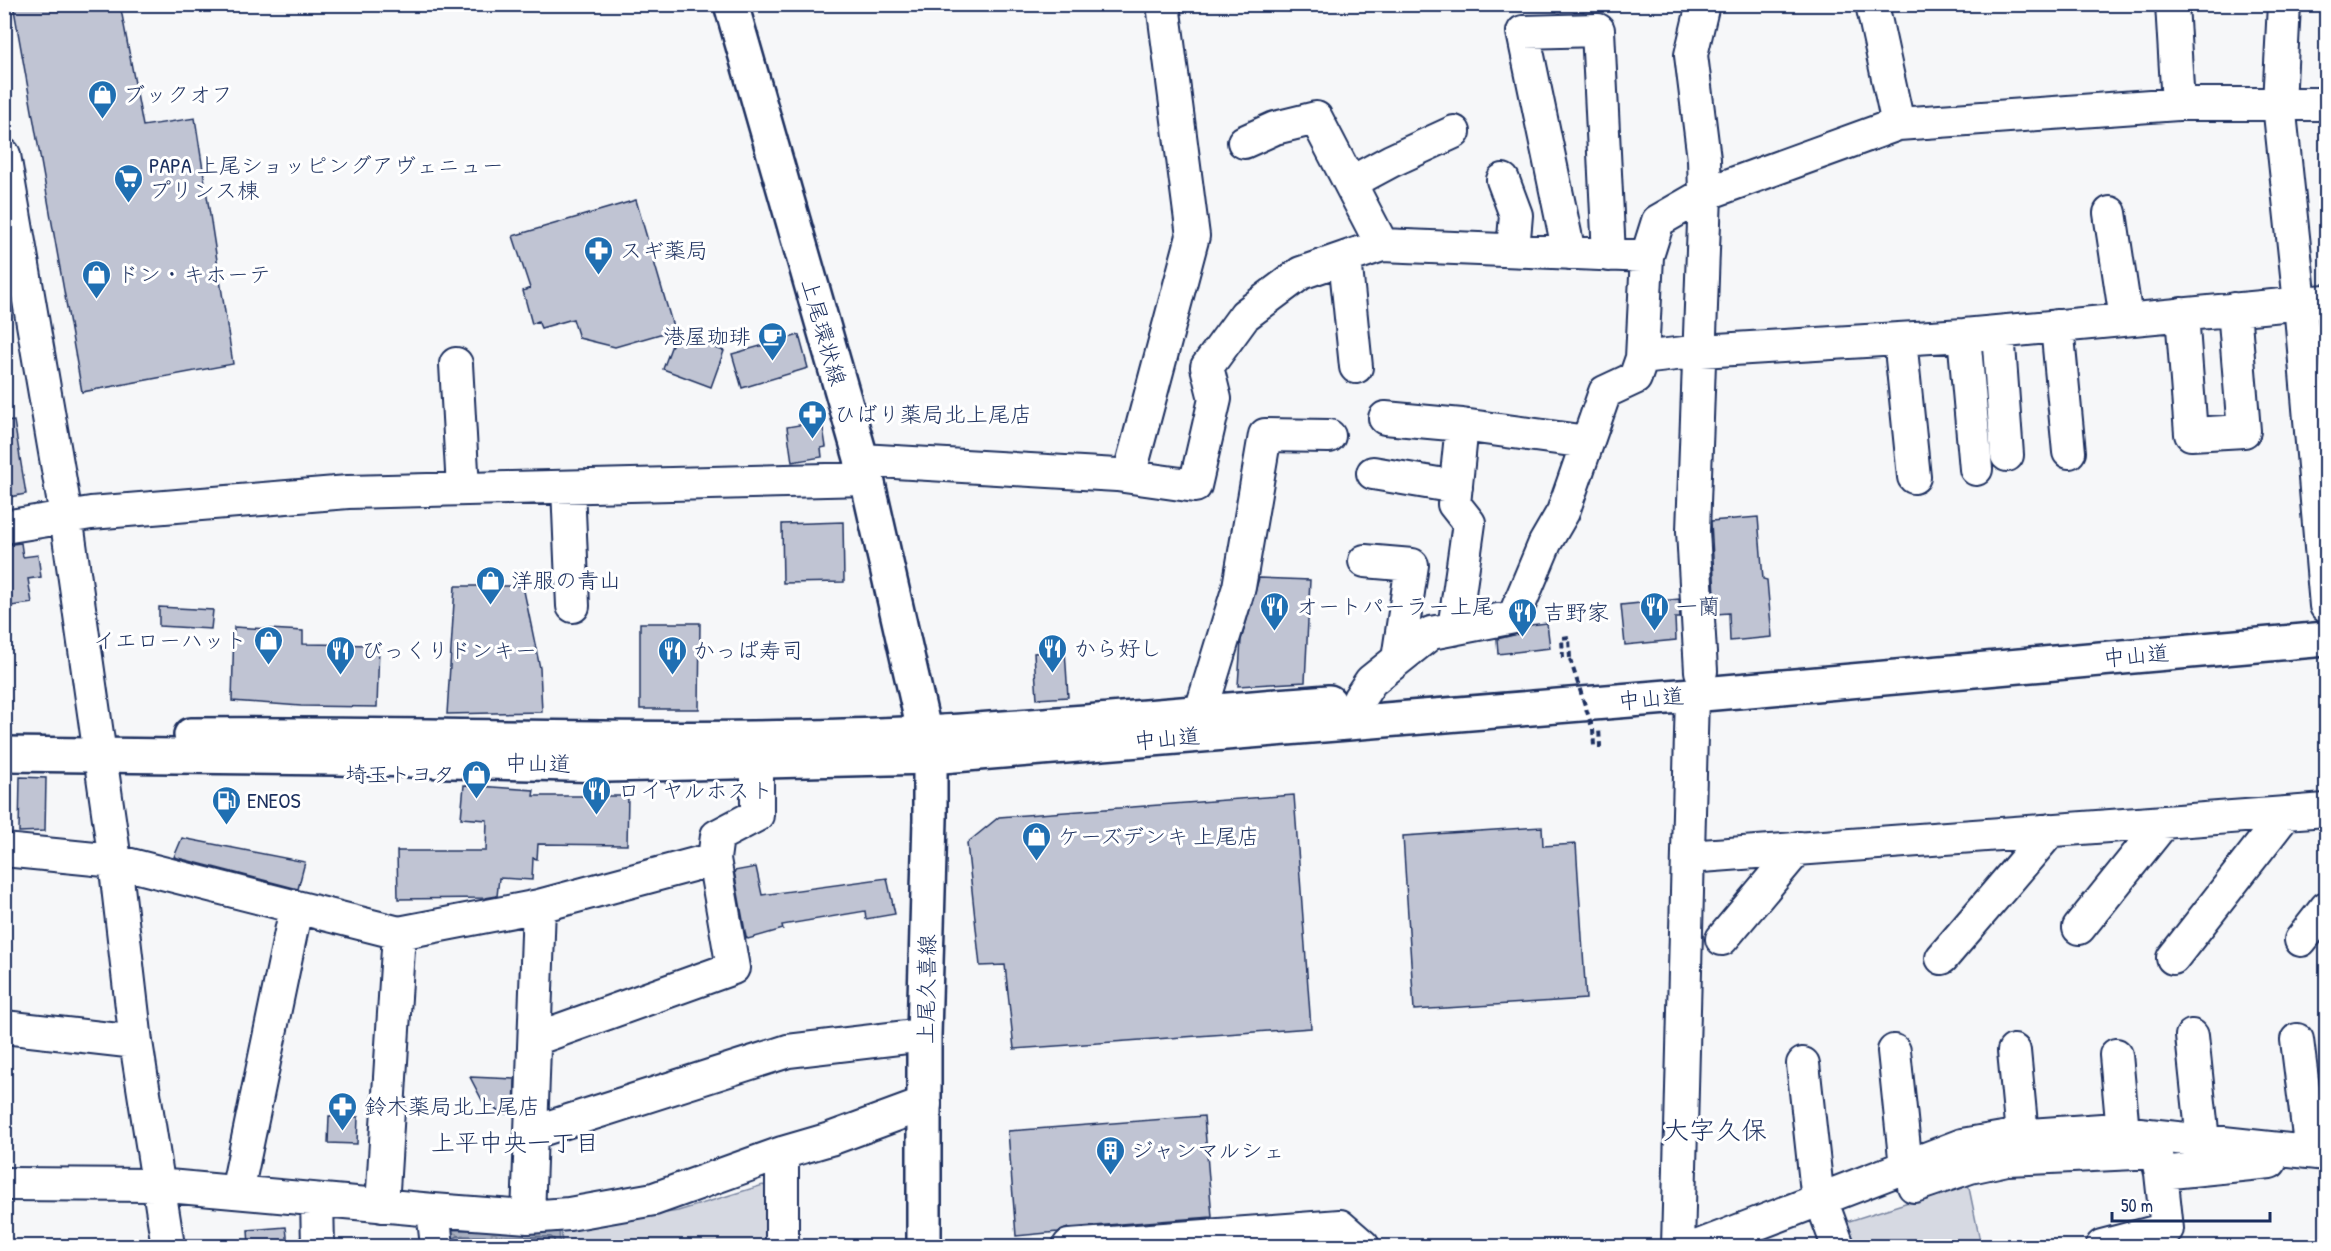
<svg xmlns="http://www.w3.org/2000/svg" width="2331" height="1251" viewBox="0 0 2331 1251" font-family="'Patrick Hand','Klee One',sans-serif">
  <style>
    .park { fill: #d6d9e2; stroke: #7884a0; stroke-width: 1.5 }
    .water { fill: url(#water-ripples); stroke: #707c99; stroke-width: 1.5 }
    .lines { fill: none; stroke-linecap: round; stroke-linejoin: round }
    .shore { stroke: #546386; stroke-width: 1.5 }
    .building { fill: #c0c4d3; stroke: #1b2f5e; stroke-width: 1.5 }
    .minor-casing { stroke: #1b2f5e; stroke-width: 36 }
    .major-casing { stroke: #1b2f5e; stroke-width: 38 }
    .highway-casing { stroke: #1b2f5e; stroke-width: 38 }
    .path { stroke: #1b2f5e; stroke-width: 4; stroke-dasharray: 6 4.5; stroke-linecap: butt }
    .minor { stroke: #fff; stroke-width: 32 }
    .major { stroke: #fff; stroke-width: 33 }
    .highway { stroke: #fff; stroke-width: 33 }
    .path-bridge { stroke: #1b2f5e; stroke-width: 4; stroke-dasharray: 6 4.5; stroke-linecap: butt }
    .labels { text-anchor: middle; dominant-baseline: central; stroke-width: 6; stroke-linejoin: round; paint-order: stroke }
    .poi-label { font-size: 22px; fill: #1b2f5e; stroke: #fff; text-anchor: start }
    .street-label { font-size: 22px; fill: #1b2f5e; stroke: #fff }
    .neighbourhood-label { font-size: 24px; fill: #1b2f5e; stroke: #fff }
    .quarter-label { font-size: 26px; fill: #1b2f5e; stroke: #fff }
  </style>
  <defs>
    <pattern id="water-ripples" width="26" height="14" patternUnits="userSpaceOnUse" patternTransform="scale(1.5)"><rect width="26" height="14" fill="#a9b0c1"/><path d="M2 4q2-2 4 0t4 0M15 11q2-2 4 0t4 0" fill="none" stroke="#8990a0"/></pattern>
  </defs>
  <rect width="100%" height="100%" fill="#f6f7f9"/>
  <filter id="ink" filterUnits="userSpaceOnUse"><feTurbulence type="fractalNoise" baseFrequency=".0167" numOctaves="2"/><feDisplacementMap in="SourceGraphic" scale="12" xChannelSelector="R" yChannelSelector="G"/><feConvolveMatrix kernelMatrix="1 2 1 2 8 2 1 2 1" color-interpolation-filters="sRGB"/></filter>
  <g filter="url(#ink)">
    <path class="park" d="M1968,1183L1981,1246H1848L1846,1222Z
      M763,1185L771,1191V1246H562L561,1230L678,1211Z"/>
    <path class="water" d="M454,1230L559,1231L560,1246H443L442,1241Z"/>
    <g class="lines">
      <path class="shore" d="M454,1238L458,1236L551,1237L554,1239V1246
        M456,1246L461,1243L544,1244L547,1246"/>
    </g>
    <path class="building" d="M13,4H120L143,126L195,118L233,364L82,392Z
      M636,200L674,330L615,347L579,338L573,319L541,328L538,321L532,324L523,291L530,288L513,236Z
      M676,334L724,351L711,387L663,369Z
      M799,335L808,368L742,388L732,354Z
      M14,421L26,494L4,498V422Z
      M822,421L826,447L821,448L822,457L792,462L787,427Z
      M1758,517L1763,579L1767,580L1772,637L1730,641L1729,613L1716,614L1711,521Z
      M843,522L844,582L783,583L782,524Z
      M21,543L23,557L38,555L41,577L28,579L32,603L4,607V545Z
      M1259,578L1310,580L1305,682L1238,686L1241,640Z
      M455,586H523L540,668L542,712L447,714Z
      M1679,599L1680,618H1675L1676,640L1625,645L1621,605Z
      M159,607L213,610L211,629L159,626Z
      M640,623H700L699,709H640Z
      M1547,623L1550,648L1498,654L1497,639L1518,634L1525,631L1530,625Z
      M234,627L303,631V644L379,645L377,707L301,706L232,701Z
      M1065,650L1068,697L1037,699L1034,653Z
      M20,777L46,778L45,831L19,832Z
      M464,785L534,790L533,796H628L627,845L538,844L537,859L533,858L532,880L499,878L497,896L485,898L398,899L397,851H486L487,820L461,818Z
      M1294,795L1311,1028L1014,1049L1005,965L980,966L967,843L999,817Z
      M1542,827L1543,846L1576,844L1586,999L1414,1010L1403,836Z
      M182,838L305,862L298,889L174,857Z
      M756,867L762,895L887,878L895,914L866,919L865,911L782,925L783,929L748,939L746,937L734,871Z
      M470,1077L515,1079L514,1115L501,1113L483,1102Z
      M329,1116L358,1117L357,1144L328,1143Z
      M1204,1116L1212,1217L1068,1228L1058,1232L1016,1236L1008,1131Z
      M286,1227L288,1246H249L248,1230Z"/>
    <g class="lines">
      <defs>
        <path id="minor" d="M1872,4L1898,124
          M2172,4L2178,104
          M2284,4L2279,104L2300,303L2326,606
          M1244,142L1275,128L1316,118L1382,245
          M4,155L66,516L115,861L136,1042L168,1246
          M1503,180L1516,215L1513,250
          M1350,183L1391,161L1454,132
          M2110,213L2126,319
          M1569,253L1523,32L1598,30L1609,255
          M1345,258L1356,367
          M2182,314L2191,434L2244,431L2234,309
          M2057,326L2069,452
          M1998,332L2007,455
          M1964,335L1976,469
          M1900,339L1914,477
          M1642,358L1647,256L1658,221L1705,194L1898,124L2178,104H2326
          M456,364L463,489
          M1385,418L1462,425
          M861,460L1117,475L1195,486L1215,399L1207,367L1245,315L1301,273L1382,245L1647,256
          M1373,473L1456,487
          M1129,476L1193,236L1163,4
          M568,487L573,606
          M4,527L91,513L348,492L867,479
          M1365,561L1412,565L1398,659
          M1454,629L1469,523L1454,504L1462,425L1587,442
          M1701,671L1693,531L1705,194L1704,159L1691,55L1703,4
          M1359,699L1371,681L1431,633L1514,617L1545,543L1563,512L1605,392L1635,378L1642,358L1701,351L1964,335L2326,301
          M1201,711L1239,587L1265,435L1329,436
          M4,850L115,861L399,933L539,906L714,859
          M1688,857L2326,810
          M2079,928L2164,822
          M1722,939L1798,848
          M2301,940L2326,908
          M1942,958L2051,830
          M2173,958L2286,813
          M4,1027L136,1042
          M2192,1036L2203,1141
          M535,1039L733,968L714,859L717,836L757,815V762
          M2297,1040L2311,1152
          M1894,1051L1906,1167
          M2014,1051L2022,1135
          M2116,1055L2123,1132
          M1803,1064L1818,1201
          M531,1133L788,1051L924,1035
          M2161,1173L2270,1162
          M4,1184L157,1185L433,1210L528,1217L569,1214L654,1199L782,1153L830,1139L925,1104
          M1914,1186L1970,1167L2007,1159L2156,1152L2161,1173L2167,1229L2102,1246
          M237,1192L296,908
          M317,1200L318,1246
          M382,1206L399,933
          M433,1210L437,1246
          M1827,1216L1838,1246
          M528,1217L539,906
          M782,1246V1153
          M1069,1246L1340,1226L1363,1246
          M1678,1246L1692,695
          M1699,1246L1962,1145L2015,1136L2102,1130L2326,1154"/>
        <path id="major" d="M731,4L867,479L930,757V819L924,1035V1246"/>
        <path id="highway" d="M191,735C435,733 680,745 924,733C1059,726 1194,712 1329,702
          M4,754L337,758L608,765L930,757L1692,695L2326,639"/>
      </defs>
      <use href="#minor" class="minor-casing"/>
      <use href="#major" class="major-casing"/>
      <use href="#highway" class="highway-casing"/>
      <path class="path" d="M1563,658L1562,638L1569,637L1570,659
        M1593,729L1594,746H1600L1599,728"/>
      <use href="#minor" class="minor"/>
      <use href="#major" class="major"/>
      <use href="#highway" class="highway"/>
      <path class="path-bridge" d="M1570,659L1592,727"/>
    </g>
  </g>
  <defs>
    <symbol id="shop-pin" viewBox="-11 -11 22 30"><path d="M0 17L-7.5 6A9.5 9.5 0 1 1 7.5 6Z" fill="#1f6fb2" stroke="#fff"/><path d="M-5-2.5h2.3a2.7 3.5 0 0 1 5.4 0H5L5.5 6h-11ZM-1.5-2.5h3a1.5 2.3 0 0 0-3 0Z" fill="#fff"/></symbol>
    <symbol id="supermarket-pin" viewBox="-11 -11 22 30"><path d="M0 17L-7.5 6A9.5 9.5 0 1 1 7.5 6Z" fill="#1f6fb2" stroke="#fff"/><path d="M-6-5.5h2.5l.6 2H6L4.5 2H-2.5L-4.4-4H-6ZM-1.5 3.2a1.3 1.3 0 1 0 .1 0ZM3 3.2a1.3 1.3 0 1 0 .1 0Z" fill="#fff"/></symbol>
    <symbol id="pharmacy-pin" viewBox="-11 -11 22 30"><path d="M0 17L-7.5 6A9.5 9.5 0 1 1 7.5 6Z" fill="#1f6fb2" stroke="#fff"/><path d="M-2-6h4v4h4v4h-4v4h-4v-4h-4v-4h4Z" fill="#fff"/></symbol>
    <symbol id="cafe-pin" viewBox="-11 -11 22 30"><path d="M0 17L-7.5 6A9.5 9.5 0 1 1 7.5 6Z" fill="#1f6fb2" stroke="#fff"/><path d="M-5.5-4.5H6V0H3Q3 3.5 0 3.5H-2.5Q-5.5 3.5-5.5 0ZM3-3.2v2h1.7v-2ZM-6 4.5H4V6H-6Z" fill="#fff"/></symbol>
    <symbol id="restaurant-pin" viewBox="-11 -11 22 30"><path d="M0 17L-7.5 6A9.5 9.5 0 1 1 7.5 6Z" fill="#1f6fb2" stroke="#fff"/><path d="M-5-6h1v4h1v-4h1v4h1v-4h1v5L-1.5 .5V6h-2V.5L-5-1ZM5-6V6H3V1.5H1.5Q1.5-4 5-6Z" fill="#fff"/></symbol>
    <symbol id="fuel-pin" viewBox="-11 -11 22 30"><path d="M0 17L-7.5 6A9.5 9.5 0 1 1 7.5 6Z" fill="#1f6fb2" stroke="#fff"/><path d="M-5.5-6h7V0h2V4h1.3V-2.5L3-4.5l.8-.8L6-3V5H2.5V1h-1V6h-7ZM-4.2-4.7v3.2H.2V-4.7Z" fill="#fff"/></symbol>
    <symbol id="building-pin" viewBox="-11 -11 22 30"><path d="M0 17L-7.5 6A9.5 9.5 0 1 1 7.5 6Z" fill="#1f6fb2" stroke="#fff"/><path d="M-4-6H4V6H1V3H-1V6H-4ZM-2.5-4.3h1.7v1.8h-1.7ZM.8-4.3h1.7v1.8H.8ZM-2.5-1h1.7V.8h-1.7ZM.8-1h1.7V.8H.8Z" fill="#fff"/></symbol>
  </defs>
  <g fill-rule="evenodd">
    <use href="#shop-pin" x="86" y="78" width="33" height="45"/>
    <use href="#supermarket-pin" x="112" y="162" width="33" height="45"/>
    <use href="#pharmacy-pin" x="582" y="234" width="33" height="45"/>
    <use href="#shop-pin" x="80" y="258" width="33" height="45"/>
    <use href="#cafe-pin" x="756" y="320" width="33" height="45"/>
    <use href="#pharmacy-pin" x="796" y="398" width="33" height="45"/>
    <use href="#shop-pin" x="474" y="564" width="33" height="45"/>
    <use href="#restaurant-pin" x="1258" y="590" width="33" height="45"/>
    <use href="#restaurant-pin" x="1638" y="590" width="33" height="45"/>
    <use href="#restaurant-pin" x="1506" y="596" width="33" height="45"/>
    <use href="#shop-pin" x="252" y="624" width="33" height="45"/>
    <use href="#restaurant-pin" x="1036" y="632" width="33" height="45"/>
    <use href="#restaurant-pin" x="324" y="634" width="33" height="45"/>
    <use href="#restaurant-pin" x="656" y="634" width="33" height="45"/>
    <use href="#shop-pin" x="460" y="758" width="33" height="45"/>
    <use href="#restaurant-pin" x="580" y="774" width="33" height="45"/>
    <use href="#fuel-pin" x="210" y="784" width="33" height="45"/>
    <use href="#shop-pin" x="1020" y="820" width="33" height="45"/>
    <use href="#pharmacy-pin" x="326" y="1090" width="33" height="45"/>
    <use href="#building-pin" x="1094" y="1134" width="33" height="45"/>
  </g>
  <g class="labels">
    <g class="poi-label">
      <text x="123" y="94">ブックオフ</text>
      <text x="149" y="165">PAPA 上尾ショッピングアヴェニュー<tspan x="149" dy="25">プリンス棟</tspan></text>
      <text x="620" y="250">スギ薬局</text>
      <text x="117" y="274">ドン・キホーテ</text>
      <text x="751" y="336" text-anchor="end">港屋珈琲</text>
      <text x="834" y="414">ひばり薬局北上尾店</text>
      <text x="511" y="580">洋服の青山</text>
      <text x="1296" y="606">オートパーラー上尾</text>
      <text x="1676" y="606">一蘭</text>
      <text x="1543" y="612">吉野家</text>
      <text x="247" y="640" text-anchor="end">イエローハット</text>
      <text x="1074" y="648">から好し</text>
      <text x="361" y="650">びっくりドンキー</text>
      <text x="693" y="650">かっぱ寿司</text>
      <text x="455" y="774" text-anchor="end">埼玉トヨタ</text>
      <text x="618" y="790">ロイヤルホスト</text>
      <text x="247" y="800">ENEOS</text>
      <text x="1058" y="836">ケーズデンキ 上尾店</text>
      <text x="364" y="1106">鈴木薬局北上尾店</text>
      <text x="1131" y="1150">ジャンマルシェ</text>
    </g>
    <g class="street-label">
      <text transform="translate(824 332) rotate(74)">上尾環状線</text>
      <text transform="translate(2136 655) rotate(-5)">中山道</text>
      <text transform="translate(1651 698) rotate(-5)">中山道</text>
      <text transform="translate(1167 738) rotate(-5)">中山道</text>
      <text transform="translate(538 763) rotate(1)">中山道</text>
      <text transform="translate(926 989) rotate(-89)">上尾久喜線</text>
    </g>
    <g class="neighbourhood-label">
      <text x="515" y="1142">上平中央一丁目</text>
    </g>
    <g class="quarter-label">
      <text x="1715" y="1129">大字久保</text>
    </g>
  </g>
  <rect width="2331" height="1251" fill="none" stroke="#fff" stroke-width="24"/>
  <rect x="12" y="12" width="2307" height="1227" fill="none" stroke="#1b2f5e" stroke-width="2" filter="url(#ink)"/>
  <path d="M2112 1212v9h158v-9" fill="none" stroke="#1b2f5e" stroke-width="3"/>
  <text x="2121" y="1212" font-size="18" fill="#1b2f5e" stroke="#ffffff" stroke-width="4.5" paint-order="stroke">50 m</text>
</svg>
